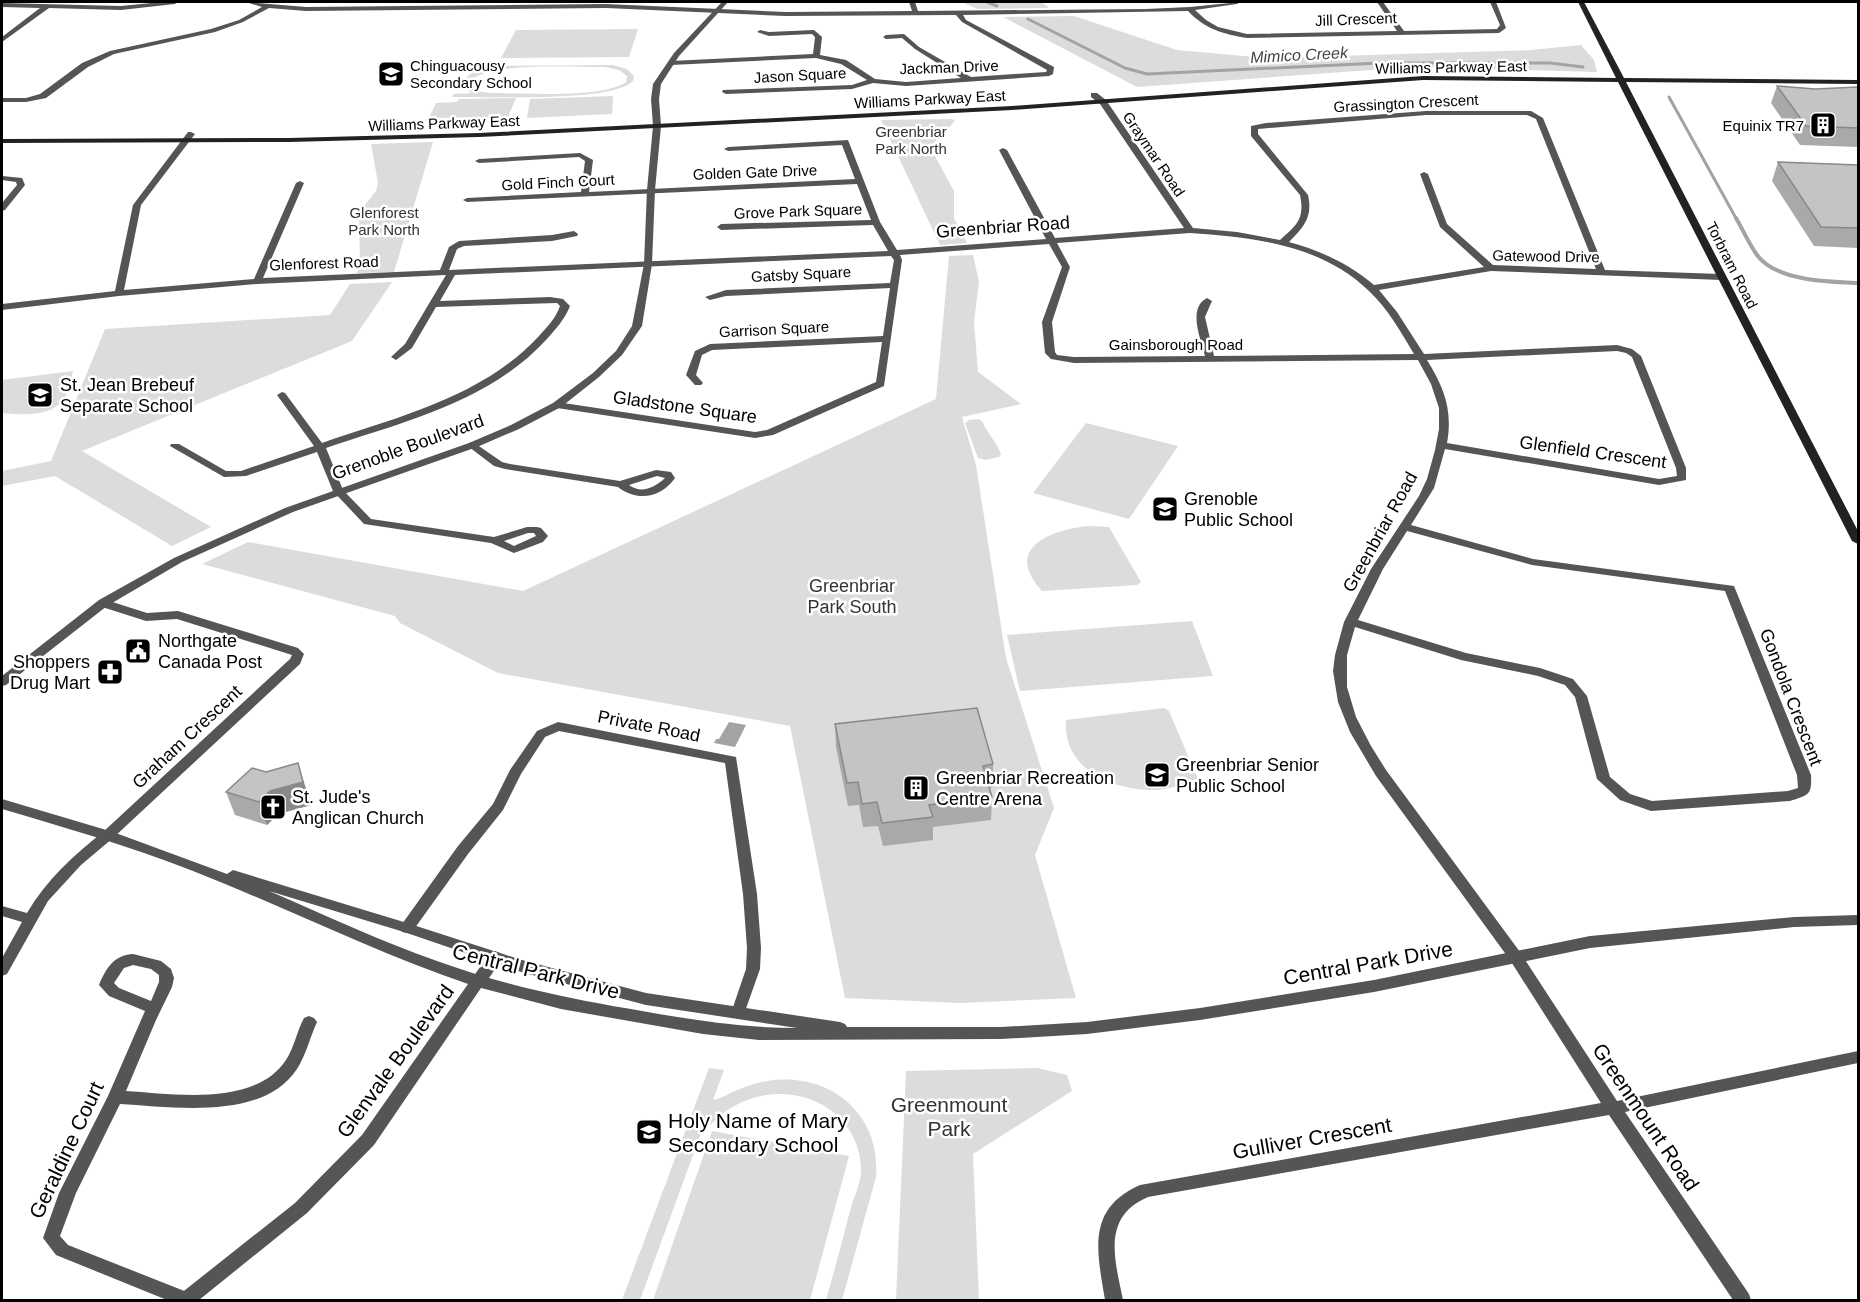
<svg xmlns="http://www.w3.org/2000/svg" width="1860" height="1302" viewBox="0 0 1860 1302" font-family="Arial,sans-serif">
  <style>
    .green { fill: #dcdcdc; fill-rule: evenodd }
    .water { fill: #a3a3a3 }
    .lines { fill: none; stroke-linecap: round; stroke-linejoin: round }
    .stream-far1 { stroke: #a3a3a3; stroke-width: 3 }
    .stream { stroke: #a3a3a3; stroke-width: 4 }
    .minor { fill: #555; fill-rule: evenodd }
    .tertiary { fill: #555; fill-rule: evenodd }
    .secondary { fill: #222; fill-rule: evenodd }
    .wall { fill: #a9a9a9 }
    .shaded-wall { fill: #898989 }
    .building { fill: #c4c4c4; stroke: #898989; stroke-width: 1.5 }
    .labels { text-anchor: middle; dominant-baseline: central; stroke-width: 5; stroke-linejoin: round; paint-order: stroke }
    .far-street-label { font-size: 15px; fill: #000; stroke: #fff }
    .far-poi-label { font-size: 15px; fill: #000; stroke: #fff; text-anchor: start }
    .far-park-label { font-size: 15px; fill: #333; stroke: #fff }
    .far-water-label { font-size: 16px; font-style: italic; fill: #444; stroke: #fff }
    .street-label { font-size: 18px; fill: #000; stroke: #fff }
    .poi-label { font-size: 18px; fill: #000; stroke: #fff; text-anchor: start }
    .park-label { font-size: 18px; fill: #333; stroke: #fff }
    .near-street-label { font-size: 21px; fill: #000; stroke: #fff }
    .near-park-label { font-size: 21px; fill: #333; stroke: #fff }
    .near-poi-label { font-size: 21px; fill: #000; stroke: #fff; text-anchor: start }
  </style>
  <rect width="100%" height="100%" fill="#fff"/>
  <path class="green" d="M962,2H1041L1049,8L977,9Z
    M1074,16L1177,50L1266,58L1531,50L1581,45L1594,60L1597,72L1412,67L1137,87L1003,17Z
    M638,29L629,57L501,58L516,30Z
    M612,65L627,69L634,76L633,81C612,103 487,96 452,97L454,94L472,93L466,90L462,83L470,74L481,69H466V66ZM605,67L619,70L627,76L626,82C603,99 520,93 489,93L477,91L469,84V81C493,61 572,68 605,67Z
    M613,96L612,114L527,118L530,99Z
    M516,98L508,117L429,118L436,103L457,102L459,99Z
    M952,119L955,121L930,147L954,191V218L967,243L940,245L881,120Z
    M433,142L394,272L357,273L360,267L359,212L376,191L378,183L371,144Z
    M973,255L979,282L974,322L978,372L1021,404L962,417L976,465L1006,658L1054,808L1035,855L1076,998L960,1003L845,998L790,726L498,673L400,623L395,616L202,564L248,542L523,591L936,399L949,256Z
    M392,282L352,341L82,451L211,527L172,546L55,476L2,486V471L51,461L105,329L330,315L350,284Z
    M73,371C71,379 69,392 64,399C51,417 22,415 2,413V380Z
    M979,419L982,421C988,434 995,440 1001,454L999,457L985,460L978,458L965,423L969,420Z
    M1086,423L1178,446L1129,519L1033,493Z
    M1088,526L1109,527L1141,582L1137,585L1042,591C1003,549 1049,530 1088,526Z
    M1192,621L1213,676L1020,691L1007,635Z
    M1164,708L1169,711L1198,779C1184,784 1169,790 1153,790C1110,790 1062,767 1066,720Z
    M709,1068L724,1070L713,1100C721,1099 727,1094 735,1091C747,1086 761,1081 775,1080C835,1075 881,1117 876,1177L842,1300H826C835,1269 843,1238 851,1207C855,1195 862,1180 861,1167C858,1108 794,1079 742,1102C724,1110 712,1122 700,1136L640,1300H622Z
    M1037,1068L1067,1075L1072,1091L973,1154L979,1300H896L906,1071Z
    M712,1131L849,1156L810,1300H653Z"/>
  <path class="water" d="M729,722L746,725L735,747L714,743L716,739H719Z"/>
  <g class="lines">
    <path class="stream-far1" d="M987,2L997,6
      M1028,19L1125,68L1147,74L1380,63H1550L1583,67
      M1669,97L1737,220"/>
    <path class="stream" d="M1736,218C1743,230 1749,244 1757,255C1776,281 1829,282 1858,283"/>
    <path class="minor" d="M162,2H178L175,4L121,10L49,8L2,42V37L40,8L2,7V3L121,6Z
      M246,2L306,7L606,4L785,12L912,11L909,2H915L918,11L1146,9L1190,7L1240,2L1237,4L1195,10L1206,20L1218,27L1247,34L1397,31L1377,2H1383L1404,31L1497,29L1500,25L1490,2H1496L1506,28L1499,33L1247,38C1223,34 1205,29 1188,11L963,15L966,20L1054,67L1053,74L1049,76L906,86L873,83L852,89L726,94L722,92L723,90L852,85L867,80L841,64L816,58L671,65L667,63L671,61L813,54L815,37L812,34L769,36L757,32L760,30L769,32L814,30L822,37L820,55L846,60L875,79L906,82L961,78L915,49L902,38L886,39L883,37L886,35L904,34L919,47L971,77L1046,72L1047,70L962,22L956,15L785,16L606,8L306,11L269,8L243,22L215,32L114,54L88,67L46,98L26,102H2V98H26L40,94L82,63L110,51L211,29L239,20L262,7Z
      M1091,93H1097L1106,100L1193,228L1237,232L1280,240C1297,225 1305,219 1300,195L1251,136V126L1266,123L1426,111H1531L1543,118L1605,270L1721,274L1725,277L1721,280L1491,271L1379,290L1397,312L1424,354L1617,345L1632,349L1641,356L1686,468V480L1659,485L1445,449L1434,488L1411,525L1533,559L1734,586L1811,775C1812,795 1809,795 1790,801L1651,811L1620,800L1597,779L1575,697L1565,685L1538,676L1461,660L1355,627L1347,655V687L1356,717L1371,746L1386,770L1520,952L1617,1101L1858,1051V1063L1625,1112L1749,1294L1751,1300H1733L1609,1115L1148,1197C1101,1217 1115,1260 1123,1300H1105C1097,1251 1086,1209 1140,1185L1601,1103L1510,960L1376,776L1350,732L1338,702L1333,671L1335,655L1344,622L1371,569L1419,496L1427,479L1435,450L1439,429V408L1431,384L1418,360L1074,363L1051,359L1045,353L1042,322L1062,267L1049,244L900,255L902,260L884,386L773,435L755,438L557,408L552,405L557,402L755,432L767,430L876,382L882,342L712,350L702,355L696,375L703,383L701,385H695L686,375L695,351L710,344L883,336L890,288L726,296L710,300L705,297L726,290L890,283L894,260L891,256L455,275L440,301L550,297L563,299L570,306C565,319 555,330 546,340C489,402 403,422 326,448L343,490L371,519L494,537L527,527H537L541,528L548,536L543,542L514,553L491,543L364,524L333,491L317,452L246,476L224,477L170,446L171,444H179L226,471H241L314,446L277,395L282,392L285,393L322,443C398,417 483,397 539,336C547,327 556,318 560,306L557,303L436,307L412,348L396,360L391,357L405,344L446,275L257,284L119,296L2,310V304L115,291L133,205L188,132H191L195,134L141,205L124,290L254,279L296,183L300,181L304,183L263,278L440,270L449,247L459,241L552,235L574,231L578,234L577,236L552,241L464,246L457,249L449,270L888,251L873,225L721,230L717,227L721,224L871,220L857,184L467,202L463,200L467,198L581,192L585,161L579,157L479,163L475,161L479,159L580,153L593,160L589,192L855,179L842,145L728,151L724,149L728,147L848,140L880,222L897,250L1046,239L999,150L1003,148L1007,150L1055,238L1184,228L1100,104L1091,97ZM1426,115H1527L1536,119L1596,269L1493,265L1447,224L1428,174L1424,172L1420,174L1440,227L1484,267L1374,285C1348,263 1321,251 1289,242C1304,227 1313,217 1308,195L1258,134V129ZM1190,233C1253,237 1322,245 1369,291C1388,309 1401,332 1414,354L1214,356L1205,317L1212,301L1207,298C1187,308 1201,340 1205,356L1074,357L1057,355L1055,352L1052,322L1070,267L1057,243ZM1617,351L1626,353L1632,357L1676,468L1677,476L1659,479L1447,443C1453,411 1444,387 1427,360ZM1407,531L1532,565L1725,591L1797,775L1798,788L1788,791L1652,801L1630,794L1610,777L1587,696L1573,679L1540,668L1466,653L1358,620L1383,569ZM528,533H534L536,536L514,546L504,541Z
      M2,176L22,178L25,185L5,210L2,211V203L17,185L16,182L2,180Z
      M473,442L502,462L510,464L620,481L656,470L671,472L675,478C661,498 637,502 618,487L505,469L494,466L469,447L468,445L469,443ZM657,476L665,478C654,488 641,494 629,485Z
      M103,599L147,613L178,611L298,648L304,654L300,664L113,838L81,865L48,901L7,974L2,976V958L22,922L2,916V906L27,913C46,880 74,855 103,832L290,659L292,655L177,619L146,621L99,606L97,603Z
      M558,722L736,757L757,894L761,948L760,969L743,1017L738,1019L733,1017L731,1013L746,969L747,948L743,894L725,763L559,731L545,737L521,774L503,810L468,854L412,932L407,933L402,932L400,928L402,924L458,846L493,804L510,770L537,731Z
      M495,951L500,953L502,957L500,961C493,971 486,989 473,985L471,981L473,977L490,953Z
      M133,954L161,961L171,969L174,978L172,987L156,1020L126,1091C174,1094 255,1107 286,1060C294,1048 297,1031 304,1018L309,1016L314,1018L317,1022C310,1037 306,1055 297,1069C263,1121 173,1107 120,1104L76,1193L60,1236L68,1245L192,1294L194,1300H167L56,1255L43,1238L59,1193L108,1096L145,1011L109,996L99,985C106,968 114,955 133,954ZM133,965L151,969L159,975V982L151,1001L119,988L114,983L124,968Z"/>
    <path class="tertiary" d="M722,2H728L679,56L661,84L659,99L661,126L655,190L652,264L642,326L622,355L599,377L561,407L519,429L477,447L293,512L182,562L107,606L6,685L2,686V676L99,600L174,558L285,508L469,443L511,425L553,403L593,373L616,351L632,326L644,264L647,190L653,126L651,99L653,84L674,53Z
      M2,799L113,832L227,874L233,870L407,923L522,960L646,993L840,1022L845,1024L847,1027H1001L1087,1022L1200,1008L1374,980L1590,936L1794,917L1858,915V925L1794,927L1590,948L1374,992L1200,1020L1087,1034L1001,1039L759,1040L703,1034L561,1009L481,988L374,1145L307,1213L199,1300H178L180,1294L295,1203L362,1135L468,984C374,952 285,907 193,871C130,846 66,828 2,809ZM269,891L404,932L521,972L646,1005L797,1028C741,1028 686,1019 631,1009C565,998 500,984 437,961C380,941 325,915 269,891Z"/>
    <path class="secondary" d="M1578,2H1584L1624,78L1858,80V84L1626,82L1858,531V544L1852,541L1618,82L1423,80L1012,110L479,137L289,142L2,143V139L289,138L479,133L1012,106L1423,76L1616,78Z"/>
  </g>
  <path class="wall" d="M1777,86L1815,89L1858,87V147L1800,145L1771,103Z
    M1778,162L1858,165V248L1814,246L1772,181Z
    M835,724L993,764V787L989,788L992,797L991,820L933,827V840L883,846L878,826L863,827L859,805L848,806L836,747Z
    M305,786L311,805L278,814L267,825L235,815L226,792Z"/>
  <path class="shaded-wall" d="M298,763L311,805L278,814L267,825L259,802Z"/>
  <path class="building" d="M1777,86L1815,89L1858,87V128L1806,126Z
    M1778,162L1858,165V228L1821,227Z
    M977,708L993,764L983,766L992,797L929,805L933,817L882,823L877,802L862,804L858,782L847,783L835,724Z
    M298,763L303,782L270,791L259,802L226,792L252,768L266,772Z"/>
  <defs>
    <symbol id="school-square" viewBox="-11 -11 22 22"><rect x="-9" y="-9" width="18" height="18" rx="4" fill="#000" stroke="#fff"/><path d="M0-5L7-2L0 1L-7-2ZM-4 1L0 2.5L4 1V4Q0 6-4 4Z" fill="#fff"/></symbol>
    <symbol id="building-square" viewBox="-11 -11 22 22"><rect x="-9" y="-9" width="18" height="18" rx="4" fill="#000" stroke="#fff"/><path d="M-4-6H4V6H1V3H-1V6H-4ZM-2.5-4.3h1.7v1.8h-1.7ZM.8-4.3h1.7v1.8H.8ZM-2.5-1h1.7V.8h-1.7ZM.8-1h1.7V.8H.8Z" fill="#fff"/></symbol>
    <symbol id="civic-square" viewBox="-11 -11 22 22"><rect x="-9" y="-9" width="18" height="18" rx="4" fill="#000" stroke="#fff"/><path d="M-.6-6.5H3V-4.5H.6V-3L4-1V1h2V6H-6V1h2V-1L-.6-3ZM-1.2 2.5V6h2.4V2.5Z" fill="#fff"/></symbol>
    <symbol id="pharmacy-square" viewBox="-11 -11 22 22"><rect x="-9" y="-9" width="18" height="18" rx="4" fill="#000" stroke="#fff"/><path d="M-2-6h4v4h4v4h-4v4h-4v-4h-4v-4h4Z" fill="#fff"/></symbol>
    <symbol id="church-square" viewBox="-11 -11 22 22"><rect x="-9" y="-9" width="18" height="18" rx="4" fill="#000" stroke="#fff"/><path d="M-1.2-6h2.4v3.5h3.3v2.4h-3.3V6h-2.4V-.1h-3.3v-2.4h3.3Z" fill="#fff"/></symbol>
  </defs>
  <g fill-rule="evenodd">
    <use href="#school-square" x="376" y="59" width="30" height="30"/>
    <use href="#building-square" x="1808" y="110" width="30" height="30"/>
    <use href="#school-square" x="25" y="380" width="30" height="30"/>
    <use href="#school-square" x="1150" y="494" width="30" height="30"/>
    <use href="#civic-square" x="123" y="636" width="30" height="30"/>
    <use href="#pharmacy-square" x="95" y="657" width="30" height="30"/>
    <use href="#school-square" x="1142" y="760" width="30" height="30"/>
    <use href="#building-square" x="901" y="773" width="30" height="30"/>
    <use href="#church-square" x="258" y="792" width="30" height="30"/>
    <use href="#school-square" x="634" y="1117" width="30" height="30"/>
  </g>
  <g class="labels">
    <g class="far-street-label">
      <text transform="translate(1356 19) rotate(-2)">Jill Crescent</text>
      <text transform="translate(949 67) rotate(-2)">Jackman Drive</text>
      <text transform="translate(1451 67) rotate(-1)">Williams Parkway East</text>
      <text transform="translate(800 75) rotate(-3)">Jason Square</text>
      <text transform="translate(930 99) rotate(-3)">Williams Parkway East</text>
      <text transform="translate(1406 103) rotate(-3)">Grassington Crescent</text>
      <text transform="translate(444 123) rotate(-2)">Williams Parkway East</text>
      <text transform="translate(1154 154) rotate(56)">Graymar Road</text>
      <text transform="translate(755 172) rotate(-2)">Golden Gate Drive</text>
      <text transform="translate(558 182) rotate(-3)">Gold Finch Court</text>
      <text transform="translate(798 211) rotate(-2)">Grove Park Square</text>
      <text transform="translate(1546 256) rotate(1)">Gatewood Drive</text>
      <text transform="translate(324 263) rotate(-2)">Glenforest Road</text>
      <text transform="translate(1732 265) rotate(63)">Torbram Road</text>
      <text transform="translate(801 274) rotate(-3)">Gatsby Square</text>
      <text transform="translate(774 329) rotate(-3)">Garrison Square</text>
      <text x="1176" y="344">Gainsborough Road</text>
    </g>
    <g class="far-poi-label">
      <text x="410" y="65">Chinguacousy<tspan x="410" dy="17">Secondary School</tspan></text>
      <text x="1804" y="125" text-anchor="end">Equinix TR7</text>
    </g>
    <g class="far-park-label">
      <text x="911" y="131">Greenbriar<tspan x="911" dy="17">Park North</tspan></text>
      <text x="384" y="212">Glenforest<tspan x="384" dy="17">Park North</tspan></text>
    </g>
    <g class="far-water-label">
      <text transform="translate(1299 55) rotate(-3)">Mimico Creek</text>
    </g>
    <g class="street-label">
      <text transform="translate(1003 227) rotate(-4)">Greenbriar Road</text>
      <text transform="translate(685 407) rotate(8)">Gladstone Square</text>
      <text transform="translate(408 447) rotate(-20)">Grenoble Boulevard</text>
      <text transform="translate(1593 452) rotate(8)">Glenfield Crescent</text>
      <text transform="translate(1380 532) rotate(-61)">Greenbriar Road</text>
      <text transform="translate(1791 697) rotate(69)">Gondola Crescent</text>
      <text transform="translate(649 726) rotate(11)">Private Road</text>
      <text transform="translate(187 737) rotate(-43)">Graham Crescent</text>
    </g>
    <g class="poi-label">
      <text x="60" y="385">St. Jean Brebeuf<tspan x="60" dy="21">Separate School</tspan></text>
      <text x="1184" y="499">Grenoble<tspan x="1184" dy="21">Public School</tspan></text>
      <text x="158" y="641">Northgate<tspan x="158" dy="21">Canada Post</tspan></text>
      <text x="90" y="662" text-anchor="end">Shoppers<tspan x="90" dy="21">Drug Mart</tspan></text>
      <text x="1176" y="765">Greenbriar Senior<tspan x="1176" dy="21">Public School</tspan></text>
      <text x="936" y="778">Greenbriar Recreation<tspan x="936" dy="21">Centre Arena</tspan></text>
      <text x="292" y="797">St. Jude's<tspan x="292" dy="21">Anglican Church</tspan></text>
    </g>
    <g class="park-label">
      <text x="852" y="586">Greenbriar<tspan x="852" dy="21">Park South</tspan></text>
    </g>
    <g class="near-street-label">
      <text transform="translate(1368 963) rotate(-10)">Central Park Drive</text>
      <text transform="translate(536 971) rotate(14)">Central Park Drive</text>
      <text transform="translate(395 1061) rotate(-54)">Glenvale Boulevard</text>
      <text transform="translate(1646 1117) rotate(56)">Greenmount Road</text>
      <text transform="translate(1312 1138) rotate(-10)">Gulliver Crescent</text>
      <text transform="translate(66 1150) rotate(-65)">Geraldine Court</text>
    </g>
    <g class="near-park-label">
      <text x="949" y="1104">Greenmount<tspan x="949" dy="24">Park</tspan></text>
    </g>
    <g class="near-poi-label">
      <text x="668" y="1120">Holy Name of Mary<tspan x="668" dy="24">Secondary School</tspan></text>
    </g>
  </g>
  <rect width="1860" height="1302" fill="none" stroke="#000000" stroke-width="6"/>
</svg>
